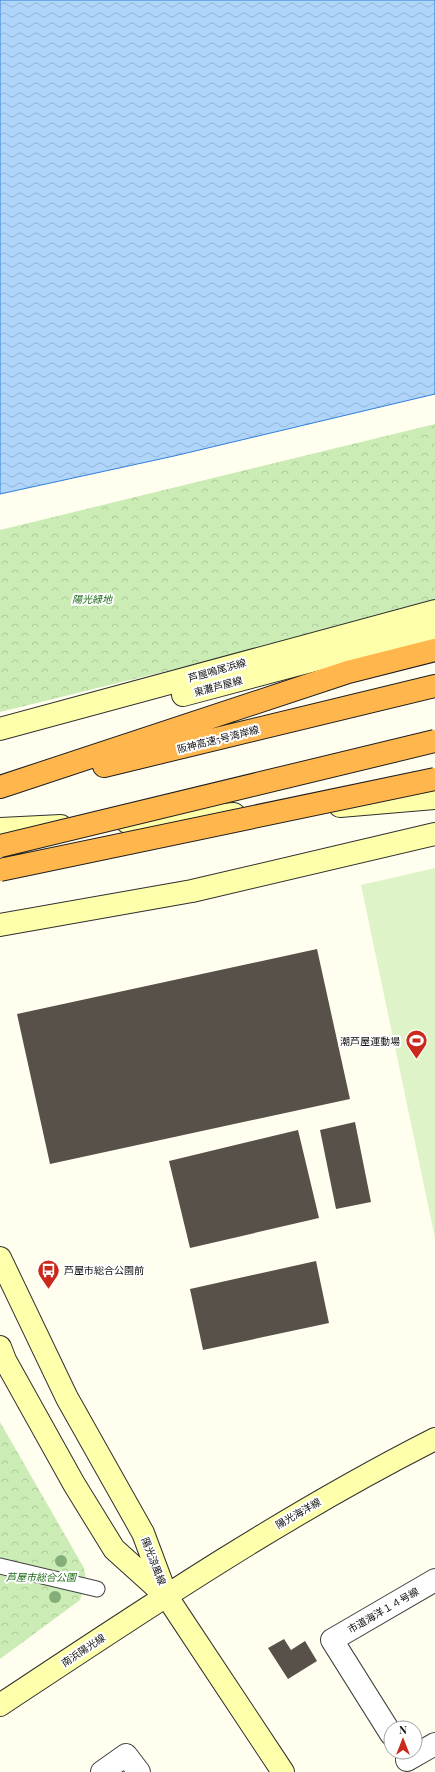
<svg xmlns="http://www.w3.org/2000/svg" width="435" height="1772" viewBox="0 0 435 1772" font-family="'Playfair Display','Noto Sans JP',serif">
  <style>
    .park { fill: url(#park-crowns) }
    .pitch { fill: #dff3c8 }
    .water { fill: url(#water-waves); stroke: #307fd8 }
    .building { fill: #58514a }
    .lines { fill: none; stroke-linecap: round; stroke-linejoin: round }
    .lane-casing { stroke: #414141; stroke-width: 17 }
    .street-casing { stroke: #414141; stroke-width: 24 }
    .secondary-casing { stroke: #303030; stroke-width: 24 }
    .highway-casing { stroke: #1f1f1f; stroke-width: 24 }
    .lane { stroke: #fff; stroke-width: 15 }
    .street { stroke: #fff; stroke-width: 22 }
    .secondary { stroke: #fdffaa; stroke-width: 22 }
    .highway { stroke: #ffb64d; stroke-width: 22 }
    .highway-bridge-casing { stroke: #1f1f1f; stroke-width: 24; stroke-linecap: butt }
    .highway-bridge { stroke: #ffb64d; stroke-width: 22 }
    .tree { fill: #84ae79 }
    .labels { text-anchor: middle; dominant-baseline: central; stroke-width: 4; stroke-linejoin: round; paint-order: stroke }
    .park-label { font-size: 10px; font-style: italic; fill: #1f6c19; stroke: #fff }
    .street-label { font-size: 10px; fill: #0e0e0e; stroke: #fff }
    .poi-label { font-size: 10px; fill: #0e0e0e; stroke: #fff; text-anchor: end }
  </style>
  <defs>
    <pattern id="park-crowns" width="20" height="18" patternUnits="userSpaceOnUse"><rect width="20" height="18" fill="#cbedb5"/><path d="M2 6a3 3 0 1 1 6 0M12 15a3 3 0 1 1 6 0" fill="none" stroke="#adca9a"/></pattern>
    <pattern id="water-waves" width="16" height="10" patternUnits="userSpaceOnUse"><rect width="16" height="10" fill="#afd5fb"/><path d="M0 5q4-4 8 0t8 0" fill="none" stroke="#95b6d6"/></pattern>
  </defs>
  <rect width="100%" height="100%" fill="#fffeef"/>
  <path class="park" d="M435,424V605L0,712V530Z
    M0,1422L84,1568L86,1580L80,1600L0,1659Z"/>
  <path class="pitch" d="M435,868V1238L361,885Z"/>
  <path class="water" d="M0,0H435V394L174,456L0,494Z"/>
  <path class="building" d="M317,949L350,1099L50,1164L17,1014Z
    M355,1122L371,1202L336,1209L320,1130Z
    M298,1130L319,1218L190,1248L169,1161Z
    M316,1261L329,1323L203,1350L190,1289Z
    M284,1639L291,1650L305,1641L317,1661L288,1679L268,1648Z"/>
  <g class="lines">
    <defs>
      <path id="lane" d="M0,1566L97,1589"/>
      <path id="street" d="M391,1734L332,1640L435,1580
        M407,1760L435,1744
        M102,1772L126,1755L139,1772"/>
      <path id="secondary" d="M183,695L435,628
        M0,729L435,611
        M340,806L435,798
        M127,822L234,814
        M0,829L61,826
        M0,925L192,891L435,834
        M0,1258L67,1398L143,1533L167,1597L283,1772
        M0,1347L5,1360L74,1484L114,1549L165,1595
        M0,1705C142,1611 283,1516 435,1439"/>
      <path id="highway" d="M104,766L435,686
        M0,787L348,672L435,650"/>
    </defs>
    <use href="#lane" class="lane-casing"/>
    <use href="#street" class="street-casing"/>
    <use href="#secondary" class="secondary-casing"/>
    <use href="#highway" class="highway-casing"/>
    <use href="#lane" class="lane"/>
    <use href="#street" class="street"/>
    <use href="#secondary" class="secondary"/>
    <use href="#highway" class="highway"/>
    <defs>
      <path id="highway-bridge" d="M0,846L435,741
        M0,870L435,779"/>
    </defs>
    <use href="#highway-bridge" class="highway-bridge-casing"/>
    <use href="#highway-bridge" class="highway-bridge"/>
  </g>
  <g class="tree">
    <circle cx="61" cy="1561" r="6"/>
    <circle cx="55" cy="1597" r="6"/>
  </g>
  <defs>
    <symbol id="stadium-pin" viewBox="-11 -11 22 30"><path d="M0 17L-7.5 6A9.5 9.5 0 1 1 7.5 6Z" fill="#ca291b" stroke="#fff"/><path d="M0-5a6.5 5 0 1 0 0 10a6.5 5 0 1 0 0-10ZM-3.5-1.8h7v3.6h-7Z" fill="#fff"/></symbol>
    <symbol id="bus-pin" viewBox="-11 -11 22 30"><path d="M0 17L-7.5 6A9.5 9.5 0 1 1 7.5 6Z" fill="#ca291b" stroke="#fff"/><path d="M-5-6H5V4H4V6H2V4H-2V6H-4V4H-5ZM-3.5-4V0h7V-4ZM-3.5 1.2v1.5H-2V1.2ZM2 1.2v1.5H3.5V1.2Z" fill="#fff"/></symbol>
  </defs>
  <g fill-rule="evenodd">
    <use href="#stadium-pin" x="404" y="1028" width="25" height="34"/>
    <use href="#bus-pin" x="36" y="1258" width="25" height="34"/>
  </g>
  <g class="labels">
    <g class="park-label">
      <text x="92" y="599">陽光緑地</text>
      <text x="41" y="1577">芦屋市総合公園</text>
    </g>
    <g class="street-label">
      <text transform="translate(217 670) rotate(-16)">芦屋鳴尾浜線</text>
      <text transform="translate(218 686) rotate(-15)">東灘芦屋線</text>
      <text transform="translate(218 739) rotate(-14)">阪神高速5号湾岸線</text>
      <text transform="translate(298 1513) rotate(-30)">陽光海洋線</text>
      <text transform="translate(154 1561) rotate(69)">陽光涼風線</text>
      <text transform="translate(383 1610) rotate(-30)">市道海洋１４号線</text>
      <text transform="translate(83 1650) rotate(-34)">南浜陽光線</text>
    </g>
    <g class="poi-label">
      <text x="400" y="1041">潮芦屋運動場</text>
      <text x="64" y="1270" text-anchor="start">芦屋市総合公園前</text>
    </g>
  </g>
  <g transform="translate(403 1740)"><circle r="19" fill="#ffffff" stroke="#9f9f9f"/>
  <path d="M0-3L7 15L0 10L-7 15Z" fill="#ca291b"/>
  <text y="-6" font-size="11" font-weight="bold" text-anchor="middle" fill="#0e0e0e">N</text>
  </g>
</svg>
